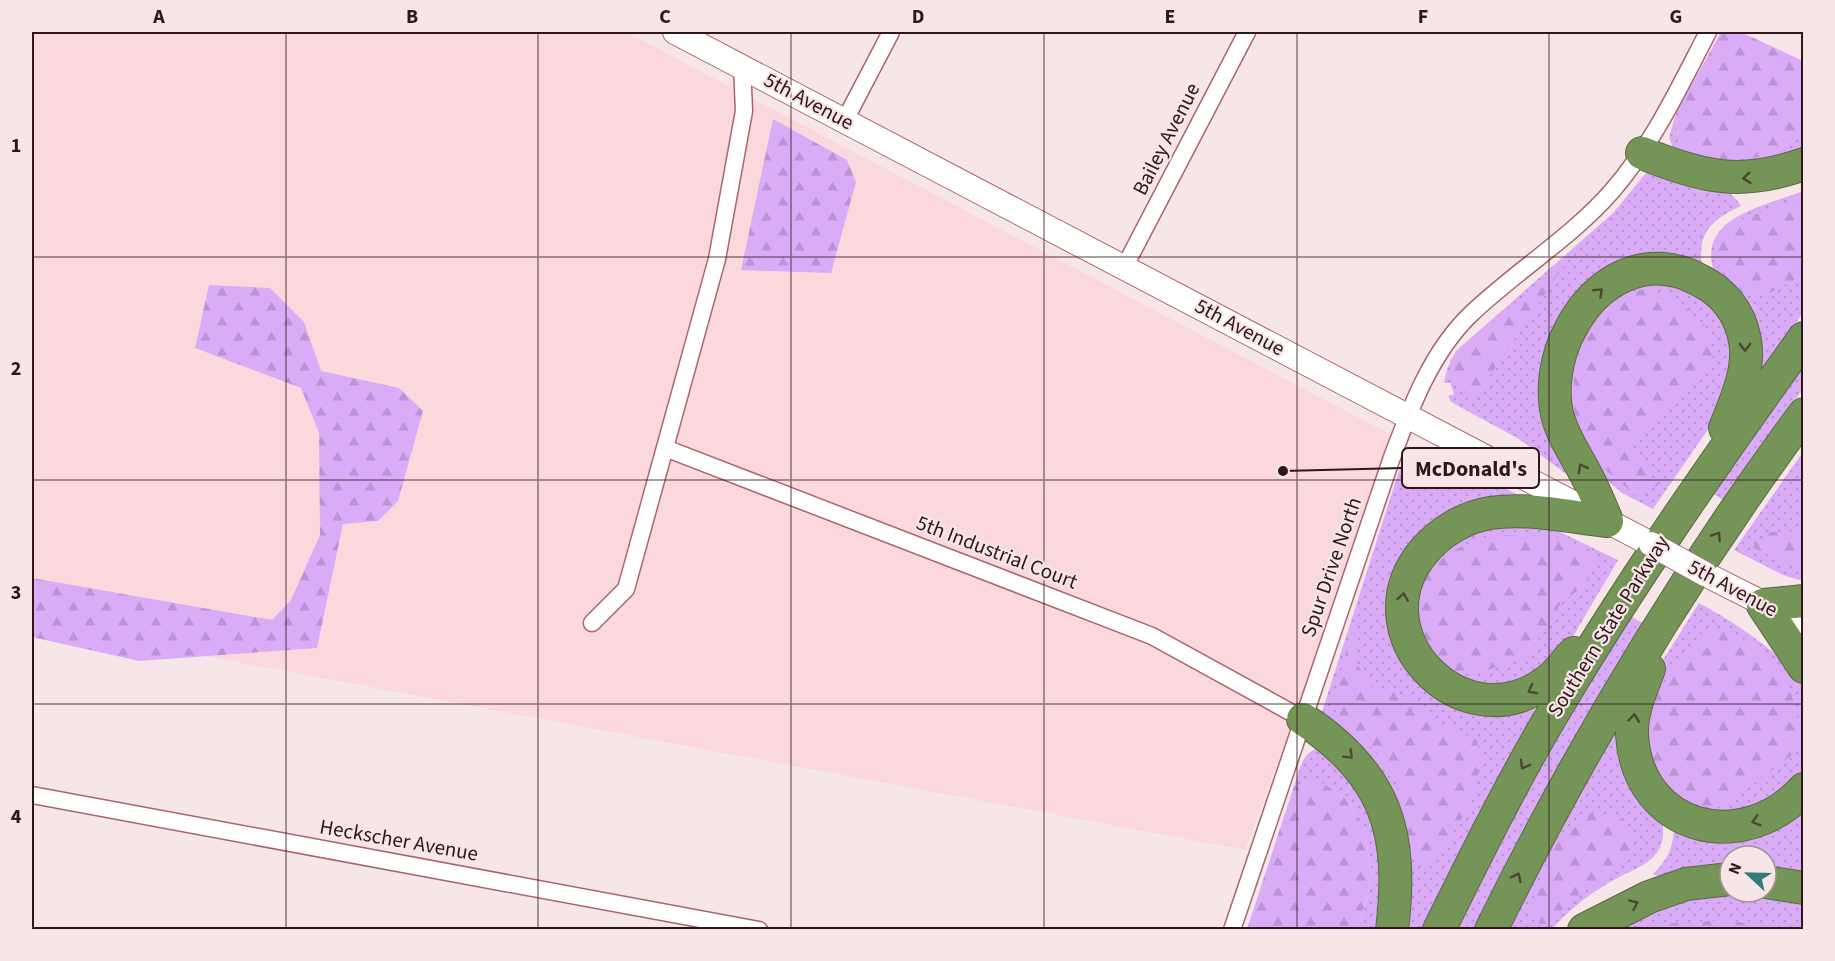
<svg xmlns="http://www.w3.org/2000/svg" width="1835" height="961" viewBox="0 0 1835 961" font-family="'Source Sans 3',sans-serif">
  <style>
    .built { fill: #fbd8db }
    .grass { fill: url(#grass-dots) }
    .forest { fill: url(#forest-firs) }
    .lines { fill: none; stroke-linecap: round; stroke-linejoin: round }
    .minor-casing { stroke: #a9656e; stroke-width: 19 }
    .secondary-casing { stroke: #a9656e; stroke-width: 26 }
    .motorway-casing { stroke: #5d6941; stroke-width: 34 }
    .minor { stroke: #fff; stroke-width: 16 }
    .secondary { stroke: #fff; stroke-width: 24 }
    .motorway { stroke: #749557; stroke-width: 32 }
    .secondary-bridge-casing { stroke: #a9656e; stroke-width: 26; stroke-linecap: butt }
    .secondary-bridge { stroke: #fff; stroke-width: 24 }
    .oneway { stroke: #4c4932 }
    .grid { fill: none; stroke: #311619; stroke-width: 1.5; stroke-opacity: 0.55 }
    .labels { text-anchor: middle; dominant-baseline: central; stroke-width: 4.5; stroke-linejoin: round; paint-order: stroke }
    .street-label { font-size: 21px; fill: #311619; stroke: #f6e6e7 }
    .leader { fill: none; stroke: #311619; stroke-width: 2 }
    .callout-dot { fill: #311619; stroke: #f6e6e7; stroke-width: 2 }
    .callout { fill: #f6e6e7; stroke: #311619; stroke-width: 2 }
    .callout-label { font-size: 22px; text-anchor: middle; font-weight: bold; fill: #311619 }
    .neatline { fill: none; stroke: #311619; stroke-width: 2 }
    .grid-label { font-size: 20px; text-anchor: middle; font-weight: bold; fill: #311619 }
  </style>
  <defs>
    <pattern id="grass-dots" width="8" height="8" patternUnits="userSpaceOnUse" patternTransform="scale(1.5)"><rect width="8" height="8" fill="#daacf8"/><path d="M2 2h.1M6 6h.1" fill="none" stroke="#bc93d4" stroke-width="1.8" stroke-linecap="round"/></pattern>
    <pattern id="forest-firs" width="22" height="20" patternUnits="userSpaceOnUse" patternTransform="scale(1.5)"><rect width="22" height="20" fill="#daacf8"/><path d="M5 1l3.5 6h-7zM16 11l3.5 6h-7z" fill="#bc93d4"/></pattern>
  </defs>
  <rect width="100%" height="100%" fill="#f6e6e7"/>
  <path class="built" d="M32,32H626L1399,439L1245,850L32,624Z"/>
  <path class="grass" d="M1676,113L1679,149L1771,155L1803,134V154L1755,169L1675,153L1669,138Z
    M1655,167C1682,175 1725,179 1741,206C1711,220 1697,232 1702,269L1674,260L1563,323L1569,476L1519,439L1451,402L1448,396L1454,394L1450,383H1444L1447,369L1456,351L1613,213L1646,173Z
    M1803,191V313L1758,374L1715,275C1694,217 1763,207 1803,191Z
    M1642,277L1701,286L1736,327L1729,399L1653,509L1622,493L1608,481L1590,462L1564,419L1568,348Z
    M1803,358V389L1723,500L1709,491Z
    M1803,452V581L1783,575L1734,550Z
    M1425,453L1440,455L1528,500L1434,529L1407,658L1536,705L1528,730L1425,929H1401L1399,837L1320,718L1399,471L1411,457Z
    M1523,524L1560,532L1618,560L1558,662L1501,693L1437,675L1426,555L1464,529Z
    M1699,603C1738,624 1772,648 1803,680V772L1796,788L1757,814L1706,819L1662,795L1647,685Z
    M1627,614L1644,624L1568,754L1474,929L1455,930L1550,744Z
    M1616,722L1661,815C1673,865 1633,866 1602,887C1583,899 1567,912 1552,929L1509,930L1571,801Z
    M1328,745L1373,801L1386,865L1382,929H1358L1372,877L1364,826L1345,798L1318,781L1294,786C1302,763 1302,750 1328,745Z
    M1803,801V879L1766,874V856H1730V871L1663,878L1653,874C1669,858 1674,846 1674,823Z
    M1737,892L1796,896L1803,900V929L1647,925L1639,929L1604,930L1695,894Z"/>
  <path class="forest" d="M1721,32H1741L1803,61V134L1771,155L1721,162L1696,160L1679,149L1676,113Z
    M773,119L847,160L856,182L831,273L741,270Z
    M1803,197V275L1770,293H1734L1721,275L1714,246L1725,226Z
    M1571,255L1471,404L1451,376L1450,360Z
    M209,285L270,288L304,322L321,371L399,388L423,411L398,501L378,521L343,524L317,648L139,661L32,637V578L272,620L291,600L320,535L319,433L301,388L195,348Z
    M1644,289L1676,299L1705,326L1714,363L1630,445L1658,485L1636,496L1587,454L1578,433L1574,411V372L1584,326L1606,299Z
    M1803,528V571L1751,547L1770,532L1802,531Z
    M1491,535L1555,536L1589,549L1595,562L1586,584L1561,603L1528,656L1481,672L1453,676L1421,657L1414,609L1423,577L1449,552Z
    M1353,627L1357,664L1371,687L1412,697L1431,719L1477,740L1482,763L1468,807L1433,867L1407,856L1395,776L1373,748L1343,733L1333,701Z
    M1727,628L1772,659L1789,683L1801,735L1791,756L1722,807L1690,806L1655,776L1643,711L1703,631Z
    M1318,780L1345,798L1364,826L1372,877L1358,929H1247L1294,786Z
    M1587,812L1625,820L1633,844L1614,874L1581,893L1547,924L1536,923L1531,912C1540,874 1552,834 1587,812Z
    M1725,920L1773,927V929H1639L1647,925Z"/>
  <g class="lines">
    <defs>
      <path id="minor" d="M845,120L891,32
        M1125,266L1247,32
        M665,448L1152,636L1303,719
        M592,623L626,589L717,259L744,111L742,65
        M32,795L759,930
        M1232,930L1391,460C1410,409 1431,352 1471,314C1516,271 1572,237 1612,191C1653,144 1680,86 1708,32"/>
      <path id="secondary" d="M675,32L1651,544
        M1705,574L1804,624"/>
      <path id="motorway" d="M1642,153C1703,177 1740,187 1804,164
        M1607,521C1600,504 1593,487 1584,471C1574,452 1562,435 1557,414C1551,387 1557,354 1570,330C1596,279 1648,251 1701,281C1723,292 1739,312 1744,336C1752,366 1736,401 1725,428
        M1804,601L1763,605L1804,667
        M1574,653C1565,662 1557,675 1546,682C1463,744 1355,633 1424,551C1440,532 1465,517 1490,513C1528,507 1569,517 1607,521
        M1649,669C1641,690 1631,712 1632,735C1638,831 1743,856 1804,789
        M1303,719C1386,774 1404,832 1392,930
        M1766,882L1804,888
        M1439,930C1476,855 1513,780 1556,708C1632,580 1717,459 1804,338
        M1491,930C1580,749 1684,576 1804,414
        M1584,930L1649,897L1686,884L1730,879"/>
    </defs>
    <use href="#minor" class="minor-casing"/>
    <use href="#secondary" class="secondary-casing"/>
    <use href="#motorway" class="motorway-casing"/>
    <use href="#minor" class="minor"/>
    <use href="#secondary" class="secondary"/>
    <use href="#motorway" class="motorway"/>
    <defs>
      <path id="secondary-bridge" d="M1651,544L1705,574"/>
    </defs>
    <use href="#secondary-bridge" class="secondary-bridge-casing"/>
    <use href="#secondary-bridge" class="secondary-bridge"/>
  </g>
  <defs><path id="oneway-chevron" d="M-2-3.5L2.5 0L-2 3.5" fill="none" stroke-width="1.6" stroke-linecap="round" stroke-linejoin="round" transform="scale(1.5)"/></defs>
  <g class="oneway">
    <use href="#oneway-chevron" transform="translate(1747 178) rotate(174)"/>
    <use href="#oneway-chevron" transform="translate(1599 292) rotate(-44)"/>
    <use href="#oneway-chevron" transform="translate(1745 347) rotate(90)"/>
    <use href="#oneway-chevron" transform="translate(1582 468) rotate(-119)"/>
    <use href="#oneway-chevron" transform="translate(1717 536) rotate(-57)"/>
    <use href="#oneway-chevron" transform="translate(1403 597) rotate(-82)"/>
    <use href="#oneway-chevron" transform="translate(1532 690) rotate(152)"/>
    <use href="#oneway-chevron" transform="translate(1634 718) rotate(-83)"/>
    <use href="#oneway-chevron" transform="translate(1349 755) rotate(45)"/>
    <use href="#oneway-chevron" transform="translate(1524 765) rotate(119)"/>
    <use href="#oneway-chevron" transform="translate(1756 821) rotate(164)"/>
    <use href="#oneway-chevron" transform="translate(1517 877) rotate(-64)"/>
    <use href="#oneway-chevron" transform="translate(1634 904) rotate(-24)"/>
  </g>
  <path class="grid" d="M286,32V930M538,32V930M791,32V930M1044,32V930M1297,32V930M1549,32V930M32,257H1804M32,480H1804M32,704H1804"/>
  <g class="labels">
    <g class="street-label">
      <text transform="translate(809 101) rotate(28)">5th Avenue</text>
      <text transform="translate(1166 139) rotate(-63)">Bailey Avenue</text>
      <text transform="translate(1240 327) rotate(28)">5th Avenue</text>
      <text transform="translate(997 552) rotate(21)">5th Industrial Court</text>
      <text transform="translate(1331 567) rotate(-71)">Spur Drive North</text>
      <text transform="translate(1733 588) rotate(28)">5th Avenue</text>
      <text transform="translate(1608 626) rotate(-58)">Southern State Parkway</text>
      <text transform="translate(399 840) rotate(10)">Heckscher Avenue</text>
    </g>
  </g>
  <path class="leader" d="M1283 471L1402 468"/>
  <circle class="callout-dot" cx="1283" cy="471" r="6"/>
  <rect class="callout" x="1402" y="448" width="137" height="40" rx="6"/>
  <g class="callout-label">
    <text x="1471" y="476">McDonald's</text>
  </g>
  <rect width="1835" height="961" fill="none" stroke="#f6e6e7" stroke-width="66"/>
  <g transform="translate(1748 874) rotate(292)"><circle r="28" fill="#f6e6e7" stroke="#a79395" stroke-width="1.5"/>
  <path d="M0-4.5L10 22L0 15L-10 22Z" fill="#347c7a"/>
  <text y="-9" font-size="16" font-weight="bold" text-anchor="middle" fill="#311619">N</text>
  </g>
  <rect x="33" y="33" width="1769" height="895" class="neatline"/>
  <g class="grid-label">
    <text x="159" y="23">A</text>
    <text x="412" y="23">B</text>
    <text x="665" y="23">C</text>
    <text x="918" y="23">D</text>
    <text x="1170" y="23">E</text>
    <text x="1423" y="23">F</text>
    <text x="1676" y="23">G</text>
    <text x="16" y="152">1</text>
    <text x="16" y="375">2</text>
    <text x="16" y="599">3</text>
    <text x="16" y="823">4</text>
  </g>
</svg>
